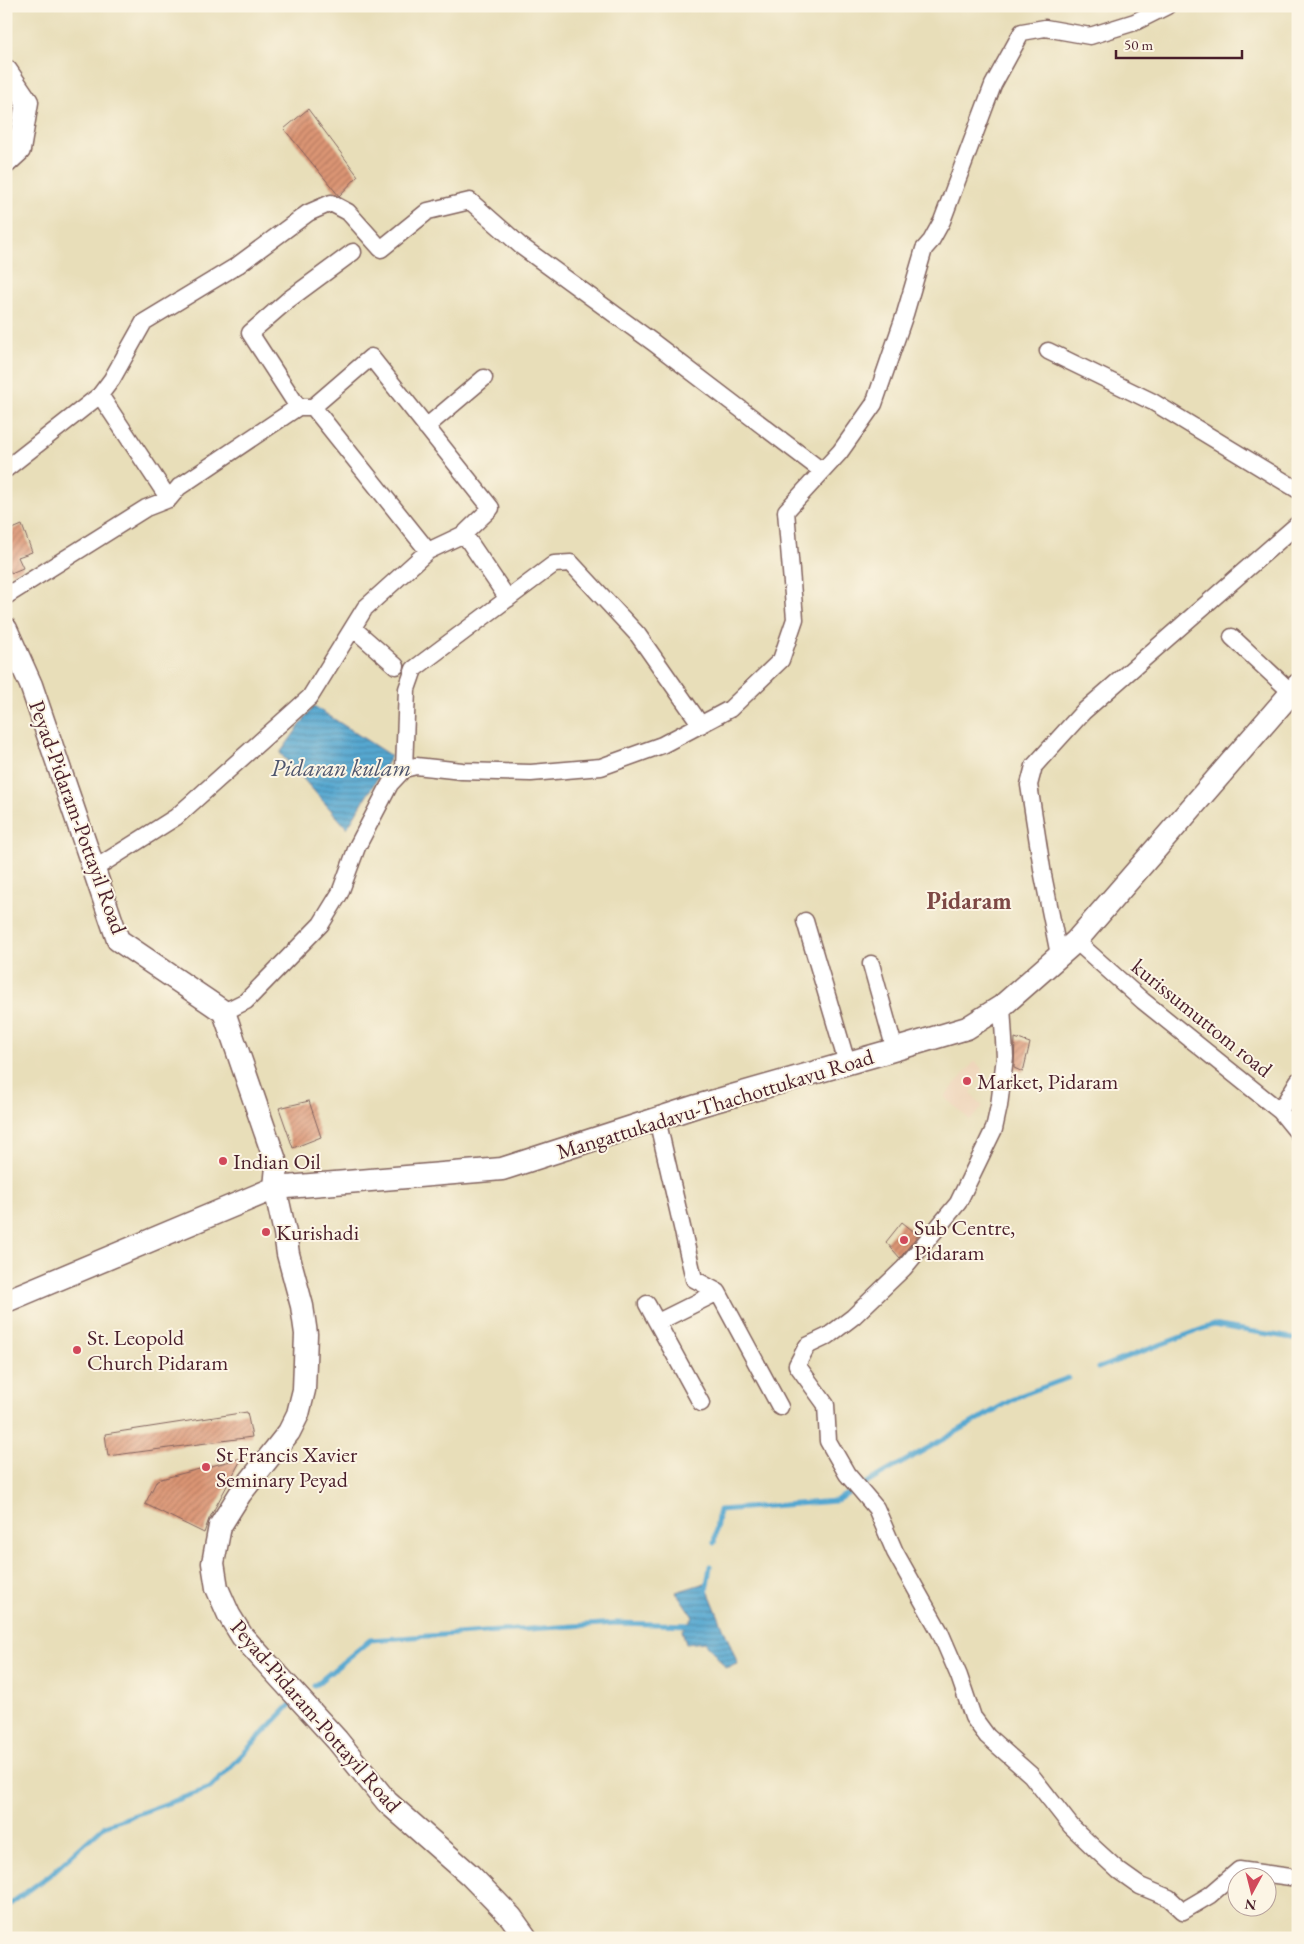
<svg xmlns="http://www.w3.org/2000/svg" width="1304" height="1944" viewBox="0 0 1304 1944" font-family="'EB Garamond',serif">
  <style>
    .built { fill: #efd6bb }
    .water { fill: url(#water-rules); stroke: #50637e }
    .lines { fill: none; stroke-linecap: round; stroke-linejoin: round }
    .stream { stroke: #55a7d0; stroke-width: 5 }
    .building { fill: url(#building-hatch) }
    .street-casing { stroke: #81625d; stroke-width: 19 }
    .secondary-casing { stroke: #81625d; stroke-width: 25 }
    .street { stroke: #fff; stroke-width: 16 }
    .secondary { stroke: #fff; stroke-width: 22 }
    .poi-dot { fill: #d1495b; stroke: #fcf5e5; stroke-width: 2 }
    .labels { text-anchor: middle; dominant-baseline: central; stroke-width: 4; stroke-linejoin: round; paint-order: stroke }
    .street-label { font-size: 22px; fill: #4a1f2b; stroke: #fcf5e5 }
    .poi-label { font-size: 22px; fill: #4a1f2b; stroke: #fcf5e5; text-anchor: start }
    .water-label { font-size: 24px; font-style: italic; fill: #4e556d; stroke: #fcf5e5 }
    .neighbourhood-label { font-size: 24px; font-weight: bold; fill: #7d4845; stroke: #fcf5e5 }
  </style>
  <defs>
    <pattern id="water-rules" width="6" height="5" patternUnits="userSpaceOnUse" patternTransform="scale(1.25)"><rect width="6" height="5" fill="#55a7d0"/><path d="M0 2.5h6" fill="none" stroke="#4887a9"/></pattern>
    <pattern id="building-hatch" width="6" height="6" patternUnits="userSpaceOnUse" patternTransform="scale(1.25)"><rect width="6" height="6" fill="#db9574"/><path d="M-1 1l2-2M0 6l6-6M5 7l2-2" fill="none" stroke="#b4795f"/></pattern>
  </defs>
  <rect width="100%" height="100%" fill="#fcf5e5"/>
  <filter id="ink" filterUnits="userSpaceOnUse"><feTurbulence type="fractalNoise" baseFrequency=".02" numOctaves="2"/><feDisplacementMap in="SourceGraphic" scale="10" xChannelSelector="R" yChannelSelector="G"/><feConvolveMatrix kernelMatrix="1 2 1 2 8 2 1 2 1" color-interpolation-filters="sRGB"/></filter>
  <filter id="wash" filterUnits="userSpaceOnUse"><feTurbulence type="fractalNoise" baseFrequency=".0096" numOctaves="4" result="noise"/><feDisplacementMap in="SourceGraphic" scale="20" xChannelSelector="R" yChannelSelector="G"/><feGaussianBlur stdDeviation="1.12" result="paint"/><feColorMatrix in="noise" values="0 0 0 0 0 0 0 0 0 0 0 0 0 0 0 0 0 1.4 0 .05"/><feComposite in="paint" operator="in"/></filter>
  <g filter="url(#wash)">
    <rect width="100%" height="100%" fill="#e8deb9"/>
    <path class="built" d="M975,1061L983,1070L971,1093L983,1107L970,1120L944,1097Z"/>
    <path class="water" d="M314,706L391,756L347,828L280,753Z
      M705,1583L738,1664L726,1668L705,1642L686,1644L682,1630L693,1617L676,1592Z"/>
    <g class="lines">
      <path class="stream" d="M1098,1368L1213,1325L1298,1339
        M714,1543L719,1510L835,1501L1019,1396L1068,1378
        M706,1593L710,1566
        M314,1686L370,1640L616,1623L692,1625
        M6,1907L51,1874L104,1826L210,1788L290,1705"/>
    </g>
    <g id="blocks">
      <path class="building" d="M308,109L358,176L339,196L284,129Z
        M22,525L32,552L18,557L23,568L11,573L6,562V529L8,531Z
        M1015,1038L1030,1043L1023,1072L1014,1068Z
        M309,1101L321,1137L293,1148L279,1108Z
        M902,1222L918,1235L900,1258L886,1242Z
        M247,1412L252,1437L108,1456L105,1434Z
        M242,1458L209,1519L204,1533L145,1504L157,1480Z"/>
    </g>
  </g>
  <g filter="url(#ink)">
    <use href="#blocks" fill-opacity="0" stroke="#81625d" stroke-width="1"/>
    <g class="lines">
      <defs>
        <path id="street" d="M1048,351L1153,402L1298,490
          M100,395L169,499
          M298,407L250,333L288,300L353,252
          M313,407L371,357L491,508L464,534L428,551
          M426,427L484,378
          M6,469L100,395L112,379L144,322L238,265L308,213L331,203L348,212L381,249L428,211L470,201L521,246L654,343L822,471
          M464,534L508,599
          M6,596L146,508L169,499L179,487L298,407H313L428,551L365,608L310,697L176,817L94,869
          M353,628L396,666
          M1232,637L1291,692
          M404,769L407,689L414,669L554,564L571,563L638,635L701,725
          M805,921L847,1063
          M1076,941L1143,1001L1280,1111L1298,1133
          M1059,955L1043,875L1029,785L1034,766L1083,712L1298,524
          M871,964L895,1050
          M1002,1006L1005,1057L999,1106L994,1129L958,1203L904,1268L853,1317L828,1336L807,1346L797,1365L826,1405L828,1441L847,1474L876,1508L895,1552L940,1632L959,1676L973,1717L987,1736L1031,1775L1071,1826L1094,1848L1119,1871L1140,1886L1169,1898L1183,1911L1210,1895L1239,1870L1298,1878
          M224,1012L246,1001L321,924L340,893L357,847L390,784L404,769L416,766L462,771L531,773L601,767L662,745L730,709L781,660L795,619L786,511L840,452L874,404L905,314L924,249L931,241L942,221L993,85L1022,32L1045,28L1090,36L1135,22L1167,6
          M1280,1111L1298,1081
          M657,1119L694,1279L718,1292L780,1407
          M647,1304L701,1403
          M658,1322L718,1292"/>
        <path id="secondary" d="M6,71L27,102L19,150L6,162
          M6,629L31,685L118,940L224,1012L277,1166L275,1188L285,1233L288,1254L302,1306L306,1334L304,1390L298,1414L289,1432L240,1494L220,1526L213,1563L217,1588L229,1615L242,1636L337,1740L387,1802L470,1875L511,1917L526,1938
          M6,1301L275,1188L502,1169L697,1106L883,1053L967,1028L1002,1006L1076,941L1298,685"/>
      </defs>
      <use href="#street" class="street-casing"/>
      <use href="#secondary" class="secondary-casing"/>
      <use href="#street" class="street"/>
      <use href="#secondary" class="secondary"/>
    </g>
  </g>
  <g class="poi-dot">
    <circle cx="967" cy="1081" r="5"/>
    <circle cx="223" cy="1161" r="5"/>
    <circle cx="266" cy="1232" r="5"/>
    <circle cx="904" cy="1240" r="5"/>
    <circle cx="77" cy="1350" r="5"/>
    <circle cx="206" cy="1467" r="5"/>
  </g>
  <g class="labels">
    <g class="street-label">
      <text transform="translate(78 817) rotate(70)">Peyad-Pidaram-Pottayil Road</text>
      <text transform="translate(1202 1018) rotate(39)">kurissumuttom road</text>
      <text transform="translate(715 1104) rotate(-17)">Mangattukadavu-Thachottukavu Road</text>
      <text transform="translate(316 1716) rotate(49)">Peyad-Pidaram-Pottayil Road</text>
    </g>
    <g class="poi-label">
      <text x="977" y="1081">Market, Pidaram</text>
      <text x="233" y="1161">Indian Oil</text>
      <text x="914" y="1227">Sub Centre,<tspan x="914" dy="25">Pidaram</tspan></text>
      <text x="276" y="1232">Kurishadi</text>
      <text x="87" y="1337">St. Leopold<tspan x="87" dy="25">Church Pidaram</tspan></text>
      <text x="216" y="1454">St Francis Xavier<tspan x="216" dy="25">Seminary Peyad</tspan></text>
    </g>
    <g class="water-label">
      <text x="341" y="767">Pidaran kulam</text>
    </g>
    <g class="neighbourhood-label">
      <text x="969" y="900">Pidaram</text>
    </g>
  </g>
  <rect width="1304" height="1944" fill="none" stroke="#fcf5e5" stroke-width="25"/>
  <g transform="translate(1252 1892) rotate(187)"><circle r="24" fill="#fcf5e5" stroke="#b59f9b"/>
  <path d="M0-4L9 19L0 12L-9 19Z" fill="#d1495b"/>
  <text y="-8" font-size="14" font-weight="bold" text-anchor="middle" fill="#4a1f2b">N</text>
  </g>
  <path d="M1116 50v8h126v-8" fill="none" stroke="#4a1f2b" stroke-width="2.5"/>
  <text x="1124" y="50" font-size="15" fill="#4a1f2b" stroke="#fcf5e5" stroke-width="4" paint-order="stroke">50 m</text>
</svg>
